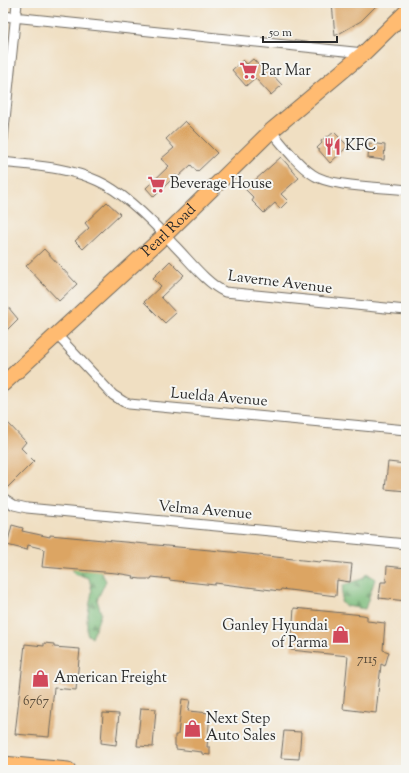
<svg xmlns="http://www.w3.org/2000/svg" width="409" height="773" viewBox="0 0 409 773" font-family="'Sorts Mill Goudy',serif">
  <style>
    .forest { fill: url(#forest-firs); stroke: #547454 }
    .building { fill: #dca563 }
    .lines { fill: none; stroke-linecap: round; stroke-linejoin: round }
    .street-casing { stroke: #706a60; stroke-width: 11 }
    .primary-casing { stroke: #706a60; stroke-width: 17 }
    .street { stroke: #fff; stroke-width: 9 }
    .primary { stroke: #ffbb71; stroke-width: 15 }
    .labels { text-anchor: middle; dominant-baseline: central; stroke-width: 4; stroke-linejoin: round; paint-order: stroke }
    .number-label { font-size: 13px; fill: #574a39 }
    .poi-label { font-size: 15px; fill: #2b2b2b; stroke: #f6f6f2; text-anchor: start }
    .street-label { font-size: 15px; fill: #2b2b2b; stroke: #f6f6f2 }
  </style>
  <defs>
    <pattern id="forest-firs" width="22" height="20" patternUnits="userSpaceOnUse"><rect width="22" height="20" fill="#7dbc7c"/><path d="M5 1l3.5 6h-7zM16 11l3.5 6h-7z" fill="#679966"/></pattern>
  </defs>
  <rect width="100%" height="100%" fill="#f6f6f2"/>
  <filter id="ink" filterUnits="userSpaceOnUse"><feTurbulence type="fractalNoise" baseFrequency=".025" numOctaves="2"/><feDisplacementMap in="SourceGraphic" scale="8" xChannelSelector="R" yChannelSelector="G"/><feConvolveMatrix kernelMatrix="1 2 1 2 8 2 1 2 1" color-interpolation-filters="sRGB"/></filter>
  <filter id="wash" filterUnits="userSpaceOnUse"><feTurbulence type="fractalNoise" baseFrequency=".012" numOctaves="4" result="noise"/><feDisplacementMap in="SourceGraphic" scale="16" xChannelSelector="R" yChannelSelector="G"/><feGaussianBlur stdDeviation="0.9" result="paint"/><feColorMatrix in="noise" values="0 0 0 0 0 0 0 0 0 0 0 0 0 0 0 0 0 1.4 0 .05"/><feComposite in="paint" operator="in"/></filter>
  <g filter="url(#wash)">
    <rect width="100%" height="100%" fill="#f0dfc2"/>
    <path class="forest" d="M97,564L106,581L97,600L101,613L92,638L87,634V619L92,591L89,578L75,574L70,565L80,567L85,571L88,566Z
      M367,573L375,579L365,609L346,606L341,602L343,585L362,579Z"/>
    <g id="blocks">
      <path class="building" d="M332,3H379L361,21L335,36Z
        M253,59L266,73L268,70L282,85L271,95L255,78L246,86L232,70L243,60L247,64Z
        M185,121L217,153L197,172L191,165L178,177L176,175L154,197L146,188L169,166L161,159L174,148L166,139Z
        M334,132L348,146L330,163L317,148L322,143L321,141L327,136L328,137Z
        M369,143L385,145L384,160L368,158Z
        M281,157L299,178L281,194L288,201L280,209L275,203L264,213L252,201L254,198L245,189Z
        M107,202L120,214L83,249L75,241L89,228L85,223Z
        M44,249L77,284L59,301L26,266Z
        M170,261L184,275L161,297L176,313L165,323L144,302L161,286L153,278Z
        M3,301L18,319L3,334Z
        M8,423L26,442L21,448L34,461L8,487L3,482V428Z
        M388,462L406,464V491L385,489Z
        M12,525L23,528L22,531L50,537V535L231,552L320,562L321,561L352,564L350,582L337,580L336,596L281,589L280,591L215,583V585L169,580L170,579L152,577L151,579H141L133,578L134,576L116,573L42,567L44,549L28,545L27,550L7,545Z
        M387,566L406,568V601L379,598L381,582H386Z
        M294,608L363,615L367,616V621L385,623L383,650L389,652L385,666L381,664L376,713L343,709L348,656L291,650Z
        M44,643L54,644V647L80,649L76,690L54,688L49,737L15,734L25,644L44,646Z
        M182,699L190,700L188,711L210,713L207,747H210V755L202,754V752L176,749V746H175V735H178Z
        M141,708L156,709L153,747L137,746Z
        M103,713L119,714L116,745L101,743Z
        M284,731L301,732L299,759L281,758Z"/>
    </g>
  </g>
  <g filter="url(#ink)">
    <use href="#blocks" fill-opacity="0" stroke="#706a60" stroke-width="1"/>
    <g class="lines">
      <defs>
        <path id="street" d="M3,16L364,53
          M271,131C284,146 296,163 312,174C329,187 383,187 406,190
          M3,139L17,3
          M3,162C35,166 68,167 98,181C125,193 154,223 174,245C189,260 206,283 225,292L406,310
          M57,335L113,395L124,402L129,404L406,430
          M3,498L14,505L27,508L406,544"/>
        <g id="primary">
          <path id="s1" d="M3,384L165,235L271,131L364,53L406,12"/>
          <path d="M3,764L68,770"/>
        </g>
      </defs>
      <use href="#street" class="street-casing"/>
      <use href="#primary" class="primary-casing"/>
      <use href="#street" class="street"/>
      <use href="#primary" class="primary"/>
    </g>
  </g>
  <defs>
    <symbol id="supermarket-bare" viewBox="-9 -9 18 18"><path d="M-6-5.5h2.5l.6 2H6L4.5 2H-2.5L-4.4-4H-6ZM-1.5 3.2a1.3 1.3 0 1 0 .1 0ZM3 3.2a1.3 1.3 0 1 0 .1 0Z" fill="#d1495b" stroke="#f6f6f2" stroke-width="2.5" paint-order="stroke"/></symbol>
    <symbol id="restaurant-bare" viewBox="-9 -9 18 18"><path d="M-5-6h1v4h1v-4h1v4h1v-4h1v5L-1.5 .5V6h-2V.5L-5-1ZM5-6V6H3V1.5H1.5Q1.5-4 5-6Z" fill="#d1495b" stroke="#f6f6f2" stroke-width="2.5" paint-order="stroke"/></symbol>
    <symbol id="shop-bare" viewBox="-9 -9 18 18"><path d="M-5-2.5h2.3a2.7 3.5 0 0 1 5.4 0H5L5.5 6h-11ZM-1.5-2.5h3a1.5 2.3 0 0 0-3 0Z" fill="#d1495b" stroke="#f6f6f2" stroke-width="2.5" paint-order="stroke"/></symbol>
  </defs>
  <g fill-rule="evenodd">
    <use href="#supermarket-bare" x="236" y="58" width="25" height="25"/>
    <use href="#restaurant-bare" x="320" y="134" width="25" height="25"/>
    <use href="#supermarket-bare" x="144" y="172" width="25" height="25"/>
    <use href="#shop-bare" x="328" y="622" width="25" height="25"/>
    <use href="#shop-bare" x="28" y="666" width="25" height="25"/>
    <use href="#shop-bare" x="180" y="716" width="25" height="25"/>
  </g>
  <g class="labels">
    <g class="number-label">
      <text x="367" y="660">7115</text>
      <text x="36" y="702">6767</text>
    </g>
    <g class="poi-label">
      <text x="261" y="71">Par Mar</text>
      <text x="345" y="146">KFC</text>
      <text x="170" y="184">Beverage House</text>
      <text x="328" y="626" text-anchor="end">Ganley Hyundai<tspan x="328" dy="17">of Parma</tspan></text>
      <text x="54" y="678">American Freight</text>
      <text x="206" y="719">Next Step<tspan x="206" dy="17">Auto Sales</tspan></text>
    </g>
    <g class="street-label">
      <text stroke="none"><textPath href="#s1" startOffset="226">Pearl Road</textPath></text>
      <text transform="translate(280 283) rotate(7)">Laverne Avenue</text>
      <text transform="translate(219 398) rotate(5)">Luelda Avenue</text>
      <text transform="translate(205 511) rotate(5)">Velma Avenue</text>
    </g>
  </g>
  <rect width="409" height="773" fill="none" stroke="#f6f6f2" stroke-width="16"/>
  <path d="M263 36v6h74v-6" fill="none" stroke="#2b2b2b" stroke-width="2"/>
  <text x="269" y="36" font-size="12" fill="#2b2b2b" stroke="#f6f6f2" stroke-width="3" paint-order="stroke">50 m</text>
</svg>
